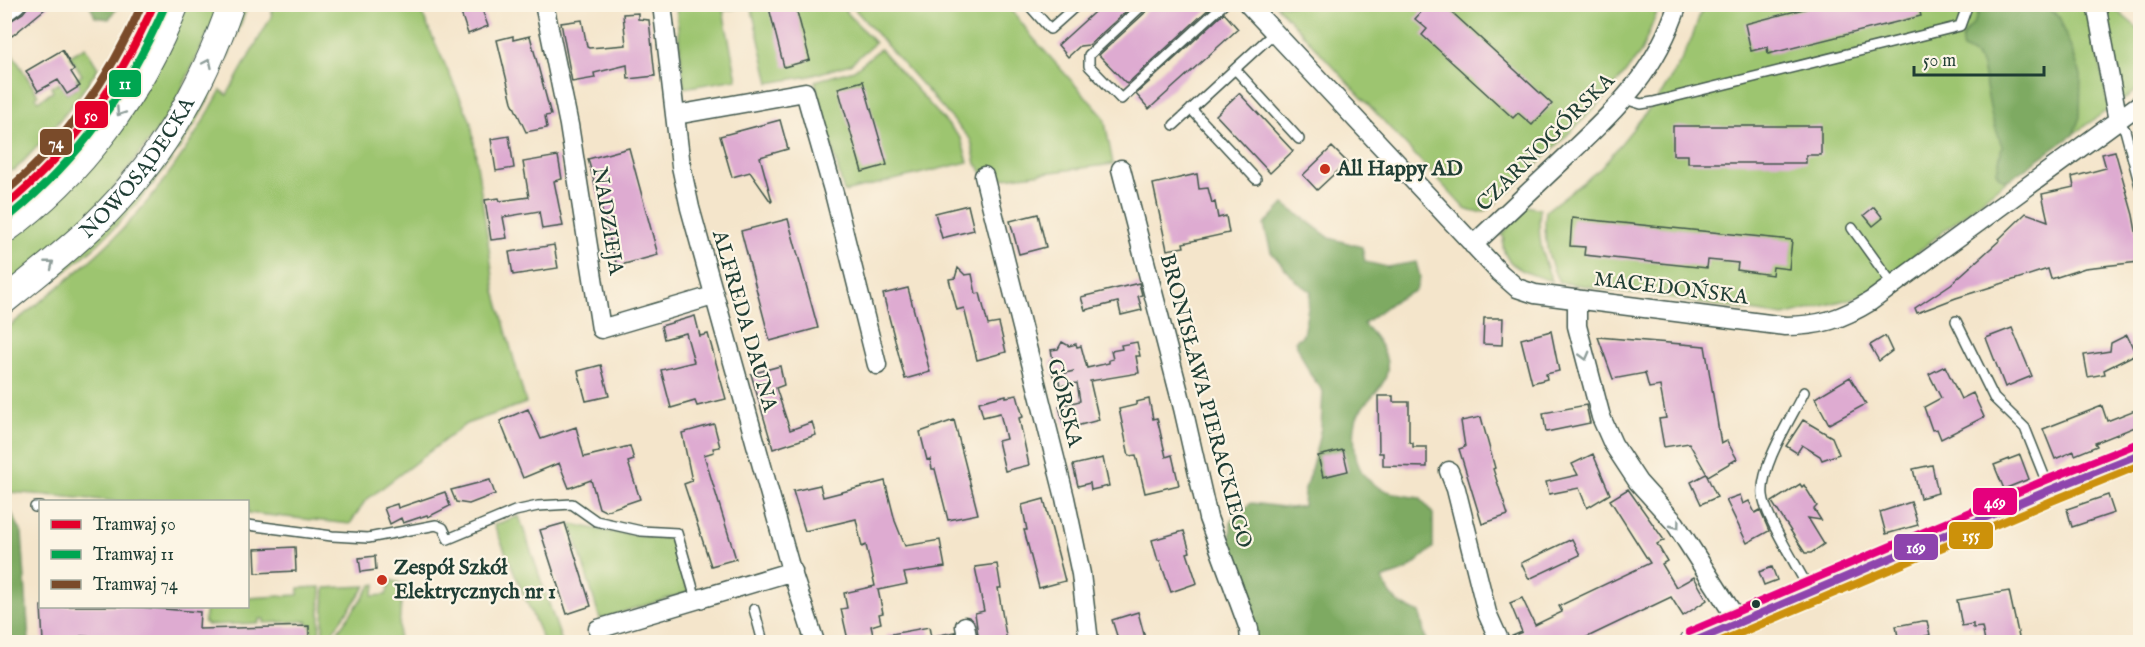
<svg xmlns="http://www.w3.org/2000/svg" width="2145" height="647" viewBox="0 0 2145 647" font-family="'IM FELL English',serif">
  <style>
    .green { fill: #9dc570; stroke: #5e8152; stroke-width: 1.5 }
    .forest { fill: #7eaa62; stroke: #4e744b; stroke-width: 1.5 }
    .building { fill: #deabd1 }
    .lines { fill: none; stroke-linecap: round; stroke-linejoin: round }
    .lane-casing { stroke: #3f564b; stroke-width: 12 }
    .street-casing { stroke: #3f564b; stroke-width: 21 }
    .secondary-casing { stroke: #3f564b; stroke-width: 28 }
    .lane { stroke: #fff; stroke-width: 9 }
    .street { stroke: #fff; stroke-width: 18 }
    .secondary { stroke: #fff; stroke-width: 26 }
    .bus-1-casing { stroke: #fcf5e5; stroke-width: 12 }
    .bus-2-casing { stroke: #fcf5e5; stroke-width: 12 }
    .bus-3-casing { stroke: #fcf5e5; stroke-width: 12 }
    .bus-1 { stroke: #8e44ad; stroke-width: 8 }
    .bus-2 { stroke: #cc910a; stroke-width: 8 }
    .bus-3 { stroke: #e5007d; stroke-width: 8 }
    .tram-1-casing { stroke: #fcf5e5; stroke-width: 12 }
    .tram-2-casing { stroke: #fcf5e5; stroke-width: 12 }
    .tram-3-casing { stroke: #fcf5e5; stroke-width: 12 }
    .tram-1 { stroke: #e4002b; stroke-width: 8 }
    .tram-2 { stroke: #00a651; stroke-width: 8 }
    .tram-3 { stroke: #7a4b2a; stroke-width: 8 }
    .oneway { stroke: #8f9e9a }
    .poi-dot { fill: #c8321e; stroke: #fcf5e5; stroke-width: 2 }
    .bus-dot { fill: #1f3d34; stroke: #fcf5e5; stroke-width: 2 }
    .labels { text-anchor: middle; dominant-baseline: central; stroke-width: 4.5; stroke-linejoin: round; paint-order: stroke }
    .street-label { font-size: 21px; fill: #1f3d34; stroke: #fcf5e5 }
    .poi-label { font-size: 21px; font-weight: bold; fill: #1f3d34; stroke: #fcf5e5; text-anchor: start }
    .line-badge { stroke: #fcf5e5; stroke-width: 2 }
    .badge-label { font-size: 16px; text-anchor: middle; font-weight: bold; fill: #fff }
  </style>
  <rect width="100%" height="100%" fill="#fcf5e5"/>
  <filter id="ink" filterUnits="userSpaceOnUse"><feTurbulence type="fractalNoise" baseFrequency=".0167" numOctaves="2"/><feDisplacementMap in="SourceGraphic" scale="12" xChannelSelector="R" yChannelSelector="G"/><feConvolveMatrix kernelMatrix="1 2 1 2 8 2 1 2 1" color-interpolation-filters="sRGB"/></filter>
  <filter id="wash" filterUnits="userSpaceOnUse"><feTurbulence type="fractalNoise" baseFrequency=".008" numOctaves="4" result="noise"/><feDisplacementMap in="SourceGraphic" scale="24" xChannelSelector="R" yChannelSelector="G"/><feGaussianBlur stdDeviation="1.35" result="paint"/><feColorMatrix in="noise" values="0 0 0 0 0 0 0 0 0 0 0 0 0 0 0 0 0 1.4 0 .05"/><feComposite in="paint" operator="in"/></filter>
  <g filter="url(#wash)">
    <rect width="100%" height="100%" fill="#f4e5cb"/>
    <path class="green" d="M687,4L840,5L875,43L850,64L810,76L769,83L751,5L723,11L737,79L684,88L676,7Z
      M187,5H221L171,112L99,207L5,288V244L30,225Z
      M243,5H248L227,60L228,48Z
      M273,5H418L471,122L495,291L526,403L466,424L365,501L350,524L248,513V502H126L10,492L9,508L5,510V330C43,299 85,268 120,232C161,190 193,142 221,90L227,95L271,17Z
      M851,5H1008L1033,38L1104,117L1113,164L989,180L976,164L971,140Z
      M1276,5H1660L1641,52L1607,96L1508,193L1503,189L1497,196L1500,199C1489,211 1480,216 1465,209Z
      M1703,5H2089L2109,109L2002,184L1865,295L1784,316L1559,282C1547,259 1543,236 1546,211L1601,168L1662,93L1680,63L1693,35Z
      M2101,5H2110L2140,30V87L2124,100L2121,99Z
      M4,40L38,95L36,97L38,101L53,92L51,87L60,83L67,94L80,86L76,79L82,75L70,56L85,47L98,68C74,106 46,138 15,170L5,171Z
      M880,49L961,139L968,162L844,192L815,81L854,70Z
      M214,78L217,83C188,143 147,197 98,244C81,259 63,273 45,288H37Z
      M1527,206L1540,209C1537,236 1542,257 1552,281C1531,275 1497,266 1504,237L1501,235Z
      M519,516L562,642H544L494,525Z
      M571,524L611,532L671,539L688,592L600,619Z
      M391,580L400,583L402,589L398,642H330L372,585L376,584L372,596L386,595Z
      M366,586L325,642H322L325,588Z
      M321,587L319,642H311V625L308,624L307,621L264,623V619H259V623L207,625L204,622L206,607L248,606V598L298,595L299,588Z"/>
    <path class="forest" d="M90,5V4L119,5L109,19L95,17Z
      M1980,5H2042L2059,16L2081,75L2080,117L2073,135L2010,179L2004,180L2000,177L1997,172L2002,146L1992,118L1982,66L1976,56L1963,49C1958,34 1970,32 1976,19C1978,15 1979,9 1980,5Z
      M1284,204L1330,238L1362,247L1365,262L1387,267L1416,262L1420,277L1416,290L1394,301L1363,324C1376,336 1392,357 1386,376C1382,391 1362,402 1357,417C1354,426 1354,439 1355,449C1358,486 1387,494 1420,498L1433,514V548L1407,570L1382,579C1393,601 1397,604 1420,613L1426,642H1255L1233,570L1230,550L1231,520L1251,503L1291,508L1303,506L1304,492L1314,459L1321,428L1323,391L1310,374L1295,341L1303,335L1311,291L1297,282L1271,252L1264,225Z
      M9,508L22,533L29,642H5L4,510Z"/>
    <g id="blocks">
      <path class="building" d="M30,4H51L12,36L4,25L23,13Z
        M458,4H480L488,26L468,34Z
        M768,4H795L810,60L784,67Z
        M1103,4H1134L1089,45L1080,46L1068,57L1058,45Z
        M1151,4H1214L1127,84L1099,55L1149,9Z
        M1428,4H1443L1552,104L1532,125L1518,113L1513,118L1422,35L1427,29L1415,19Z
        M1823,4H1918L1921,16L1768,54L1767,47L1751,51L1745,24Z
        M638,13V19L649,20L655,76L628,79L627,65L594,73L595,78L572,82L561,23L582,20L587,47L589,48L626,45L623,14Z
        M1224,13L1238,29L1149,109L1136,94Z
        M513,36V40L530,36L551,115L545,116L547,128L526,132L512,102L497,40Z
        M62,50L74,70L71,72L80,86L67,94L58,80L38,91L26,71Z
        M863,81L887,165L862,172L838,88Z
        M1239,93L1293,151L1270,173L1216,115Z
        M780,120L788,149L760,157L772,201L771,202L750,172L732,177L720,136Z
        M1673,126H1821V155H1806V163H1688V155H1673Z
        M509,136L514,168L496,171L491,139Z
        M1332,147L1347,162L1317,190L1303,175Z
        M629,148L658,255L617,266L588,159Z
        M2115,151L2133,215L2139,248V262L2085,268L2051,279L2048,269L1956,298L1917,313L1915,308L1951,284L2000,240L1999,239L2026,213L2048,221L2042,194L2074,187L2072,177L2106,168L2102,154Z
        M558,156L562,179L554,181L563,226L542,229L539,211L503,217L507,238L491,240L485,200L499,198L500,201L529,197L523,162Z
        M1197,174L1199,189L1208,188L1212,203L1215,202L1218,218L1226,216L1229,233L1183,243L1184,247L1167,250L1153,184Z
        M968,205L974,230L942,238L935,213Z
        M1874,207L1883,218L1873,226L1864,215Z
        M1038,214L1046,247L1019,254L1010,221Z
        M1572,218L1792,240L1789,269L1773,267L1772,275L1737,270L1738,263L1708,260L1707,268L1584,255L1585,247L1570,246Z
        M788,219L818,328L770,341L741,231Z
        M554,245L558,268L513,275L509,252Z
        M958,268L965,275L972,274L976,294L980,293L988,325L999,323L1006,352L977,360L964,308L957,310L949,279L955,278Z
        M1139,283L1142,295L1138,296L1142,310L1121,315L1118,302L1085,310L1081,297Z
        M908,288L930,372L905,379L883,294Z
        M695,316L700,336L708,334L726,399L697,406L695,401L671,408L661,370L694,362L686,333L664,339L661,326Z
        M1484,318H1503L1502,345L1483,344Z
        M2012,328L2032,376L2005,387L1986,338Z
        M1551,331L1559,371L1546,374L1547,379L1532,383L1521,339Z
        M2127,335L2133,348L2140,346V352L2104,370L2105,374L2088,377L2084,355L2110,351L2111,343Z
        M1885,336L1892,351L1879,361L1870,345Z
        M1598,337L1705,346L1721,444L1727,441L1737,459L1708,476L1689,443L1664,447L1659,419L1666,418L1660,386L1649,388L1645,373L1613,379Z
        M1062,342L1069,346L1076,344L1077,347L1081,346L1087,368L1109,363V360L1113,359L1111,351L1122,349L1121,345L1137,342L1140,356H1136L1139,373L1090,381L1099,420L1065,429L1059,406L1080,401L1077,383L1060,386L1058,375L1074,371L1053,376L1050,361L1053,360L1051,350L1058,349Z
        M601,365L609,396L586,401L578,371Z
        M780,366L784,385L776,388L790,430L812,422L816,435L773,449L751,374Z
        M1945,366L1961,399L1973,393L1984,417L1941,439L1937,429L1932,430L1924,407L1941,398L1929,374Z
        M1850,377L1866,404L1829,424L1815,398Z
        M1006,395V397L1017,395L1023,417L1019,418L1029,465L1005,471L998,441L1006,439L1000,413L983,417L979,402Z
        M1378,396H1393V402H1409V442L1413,443V447H1427V467L1383,466V453H1379Z
        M1149,399L1153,419L1157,418L1166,457L1172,455L1179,485L1145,493L1136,455L1129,456L1119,409L1136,405V402Z
        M1586,405L1590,423L1546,432L1543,413Z
        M2102,406L2107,421L2140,408V425L2095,443L2097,446L2075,455L2074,451L2055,459L2043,429Z
        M528,409L541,439L576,427L584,457L630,446L634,460L628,462L640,499L605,511L599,508L591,480L569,488L559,463L523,478L500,421Z
        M1481,417L1495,468L1493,469L1508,515L1482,524L1459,449L1465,447L1461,421Z
        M954,420L978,514L948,520L935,469H932L930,459L927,460L920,432Z
        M1803,420L1832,437L1839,454L1822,460L1820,456L1802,445L1797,453L1786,446Z
        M714,424L720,447L713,448L714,452L704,455L736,559L711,566L684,484L692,481L682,433Z
        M1343,450L1348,471L1323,477L1318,456Z
        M1593,454L1610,494L1587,508L1579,488L1549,494L1546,482L1578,475L1572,464Z
        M2020,455L2029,479L2004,489L1994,465Z
        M1103,458L1109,486L1091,490L1090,483L1078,486L1073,465Z
        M1932,465L1938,493L1920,498L1913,469Z
        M1706,474L1717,497L1701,504L1691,482Z
        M490,480L495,494L469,504L456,502L451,490Z
        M885,481L895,521L905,546L940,540L945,567L904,573L907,584L878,590L883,613L879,614L881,623L871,626L873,635L848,640L841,609L847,608L844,593L875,586L866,545L862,547L856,519L805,531L793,491L820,485L823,497Z
        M1800,484L1802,487L1804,485L1817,506L1814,509L1821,520L1808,518L1824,544L1811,553H1805L1772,502Z
        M1628,489L1664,540L1657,544L1667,561L1662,564L1676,587L1694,577L1707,600L1683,616L1671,597L1577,642H1511L1510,637L1522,632L1510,603L1522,598L1535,625L1562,612L1559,606L1650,563L1610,500Z
        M445,492L450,506L428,517L427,515L403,523L401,518L390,524L384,508L397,504L398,508Z
        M1740,495L1743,504L1749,501L1755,513L1760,510L1769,531L1747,543L1726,500Z
        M2108,495L2114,513L2072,527L2067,509Z
        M1044,499L1065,581L1039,588L1024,530H1027L1022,505Z
        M1911,502L1918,525L1886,534L1880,512Z
        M565,523L591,606L567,614L540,530Z
        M1184,531L1190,552L1187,553L1197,583L1171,592L1160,561H1158L1152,540Z
        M1572,539L1580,555L1529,579L1521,563Z
        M295,547L296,571L256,573L255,549Z
        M375,556L376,570L361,572L359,558Z
        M997,564L1001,588H998L1007,642H979L975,613L984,611L975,567Z
        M1772,567L1777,580L1764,585L1759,572Z
        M2009,591L2020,642H1985L1982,627L1973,628V624L1962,626L1957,600Z
        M41,606H128L200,612L199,629L309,626V642H163L81,636L82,642H43Z
        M1138,612L1145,638L1137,640L1138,642H1119L1112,620Z
        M1922,621H1927L1930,635L1925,636L1927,642H1899L1896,626Z
        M929,627L932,642H887L886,635Z
        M955,632L957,642H935L934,636Z"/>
    </g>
  </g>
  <g filter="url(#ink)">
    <use href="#blocks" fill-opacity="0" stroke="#3f564b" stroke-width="1.5"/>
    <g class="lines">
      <defs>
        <path id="lane" d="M1028,4L1050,29L1078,4
          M1144,4L1089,55V66L1121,99L1224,4
          M1235,69L1299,139
          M1625,99L1641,104L1653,102L1960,26L1968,4
          M1191,109L1256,179
          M2118,121L2125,130L2140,186
          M1174,125L1274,33
          M1852,228L1888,278L1896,284
          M1956,321L1994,398L2025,428L2049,488
          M1804,392C1791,419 1760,466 1763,495C1765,517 1799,569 1810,591
          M35,507H40
          M248,525L332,536L368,538L436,525L443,528L448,539L515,511L538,506L572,504L596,521L641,531L677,533L696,599
          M754,609L763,642"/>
        <path id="street" d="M544,4L569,125L601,329L713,296
          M662,4L681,166L690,208L789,563L815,642
          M1248,4L1500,273L1517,288L1535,294L1785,326C1820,326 1842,319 1871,301L2140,104
          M2096,4L2118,121
          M4,13L16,4
          M676,115L805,92L835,197L877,365
          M1121,169L1183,408L1208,518L1249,629L1250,642
          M984,176L1065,498L1081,574L1089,642
          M1473,245C1504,216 1535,186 1566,157C1617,108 1655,74 1678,4
          M1577,299V326L1601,417L1613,444L1638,482L1675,523L1739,623
          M1449,471L1456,489L1487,613L1500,642
          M965,626L968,642
          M602,642L598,629L793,571"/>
        <g id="secondary">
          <path d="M4,231C83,174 140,94 176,4"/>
          <path id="s1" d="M4,301C35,276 67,251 95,224C158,163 203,87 231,4"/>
          <path d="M1693,642L2050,490L2140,454"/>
        </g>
      </defs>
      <use href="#lane" class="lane-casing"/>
      <use href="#street" class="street-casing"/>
      <use href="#secondary" class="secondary-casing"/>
      <use href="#lane" class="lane"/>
      <use href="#street" class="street"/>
      <use href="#secondary" class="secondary"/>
      <defs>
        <path id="bus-1" d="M1693,642L2050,490L2140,454"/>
        <path id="bus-2" d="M1719,642L2054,500L2140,465"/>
        <path id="bus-3" d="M1689,632L2046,480L2136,444"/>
      </defs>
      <use href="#bus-1" class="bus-1-casing"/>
      <use href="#bus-2" class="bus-2-casing"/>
      <use href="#bus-3" class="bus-3-casing"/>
      <use href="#bus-1" class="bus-1"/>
      <use href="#bus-2" class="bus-2"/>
      <use href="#bus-3" class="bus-3"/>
      <defs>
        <path id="tram-1" d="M4,207C73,150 118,86 154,4"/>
        <path id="tram-2" d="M11,215C81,157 127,92 164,8"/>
        <path id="tram-3" d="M4,193C66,142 110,78 142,4"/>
      </defs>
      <use href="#tram-1" class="tram-1-casing"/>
      <use href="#tram-2" class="tram-2-casing"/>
      <use href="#tram-3" class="tram-3-casing"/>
      <use href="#tram-1" class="tram-1"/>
      <use href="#tram-2" class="tram-2"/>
      <use href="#tram-3" class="tram-3"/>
    </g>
    <defs><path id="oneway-chevron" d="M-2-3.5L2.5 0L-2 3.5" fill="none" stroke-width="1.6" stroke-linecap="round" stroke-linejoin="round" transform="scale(1.5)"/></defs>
    <g class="oneway">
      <use href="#oneway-chevron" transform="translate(208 63) rotate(-65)"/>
      <use href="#oneway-chevron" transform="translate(120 112) rotate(124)"/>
      <use href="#oneway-chevron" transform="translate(50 264) rotate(-39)"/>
      <use href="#oneway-chevron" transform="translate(1585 356) rotate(75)"/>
      <use href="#oneway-chevron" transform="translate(1676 525) rotate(53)"/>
    </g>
  </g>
  <g class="poi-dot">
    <circle cx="1325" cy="169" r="6"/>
    <circle cx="382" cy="580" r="6"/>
  </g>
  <circle class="bus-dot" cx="1756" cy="604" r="5"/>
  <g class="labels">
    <g class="street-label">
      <text transform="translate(1546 143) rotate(-45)">CZARNOGÓRSKA</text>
      <text stroke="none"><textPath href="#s1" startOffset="190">NOWOSĄDECKA</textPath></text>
      <text transform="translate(607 221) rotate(81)">NADZIEJA</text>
      <text transform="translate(1671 289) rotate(7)">MACEDOŃSKA</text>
      <text transform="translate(744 321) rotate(74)">ALFREDA DAUNA</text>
      <text transform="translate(1205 401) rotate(75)">BRONISŁAWA PIERACKIEGO</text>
      <text transform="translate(1064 403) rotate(76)">GÓRSKA</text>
    </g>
    <g class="poi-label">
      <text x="1337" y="169">All Happy AD</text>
      <text x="394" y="568">Zespół Szkół<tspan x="394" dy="24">Elektrycznych nr 1</tspan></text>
    </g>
  </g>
  <g class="line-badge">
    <rect x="108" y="69" width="34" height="29" rx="6" fill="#00a651"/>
    <rect x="74" y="100" width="35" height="29" rx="6" fill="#e4002b"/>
    <rect x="39" y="128" width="34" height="28" rx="6" fill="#7a4b2a"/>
    <rect x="1972" y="487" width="46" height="29" rx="6" fill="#e5007d"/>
    <rect x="1948" y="521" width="46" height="29" rx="6" fill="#cc910a"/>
    <rect x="1893" y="533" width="46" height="28" rx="6" fill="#8e44ad"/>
  </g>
  <g class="badge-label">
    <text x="125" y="89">11</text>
    <text x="91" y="121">50</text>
    <text x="56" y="148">74</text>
    <text x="1995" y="508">469</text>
    <text x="1971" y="541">155</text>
    <text x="1916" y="553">169</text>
  </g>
  <rect width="2145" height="647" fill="none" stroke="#fcf5e5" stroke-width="24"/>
  <rect x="39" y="500" width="210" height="108" fill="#fcf5e5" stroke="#a4ab9e" stroke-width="1.5"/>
  <rect x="51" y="520" width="30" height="9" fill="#e4002b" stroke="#a4ab9e" stroke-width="1.5"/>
  <text x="93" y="530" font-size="18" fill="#1f3d34">Tramwaj 50</text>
  <rect x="51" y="550" width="30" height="9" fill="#00a651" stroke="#a4ab9e" stroke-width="1.5"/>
  <text x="93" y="560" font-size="18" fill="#1f3d34">Tramwaj 11</text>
  <rect x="51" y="580" width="30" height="9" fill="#7a4b2a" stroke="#a4ab9e" stroke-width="1.5"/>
  <text x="93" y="590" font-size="18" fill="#1f3d34">Tramwaj 74</text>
  <path d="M1914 66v9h130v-9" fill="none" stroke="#1f3d34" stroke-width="3"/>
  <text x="1923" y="66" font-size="18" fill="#1f3d34" stroke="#fcf5e5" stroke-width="4.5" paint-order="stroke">50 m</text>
</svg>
